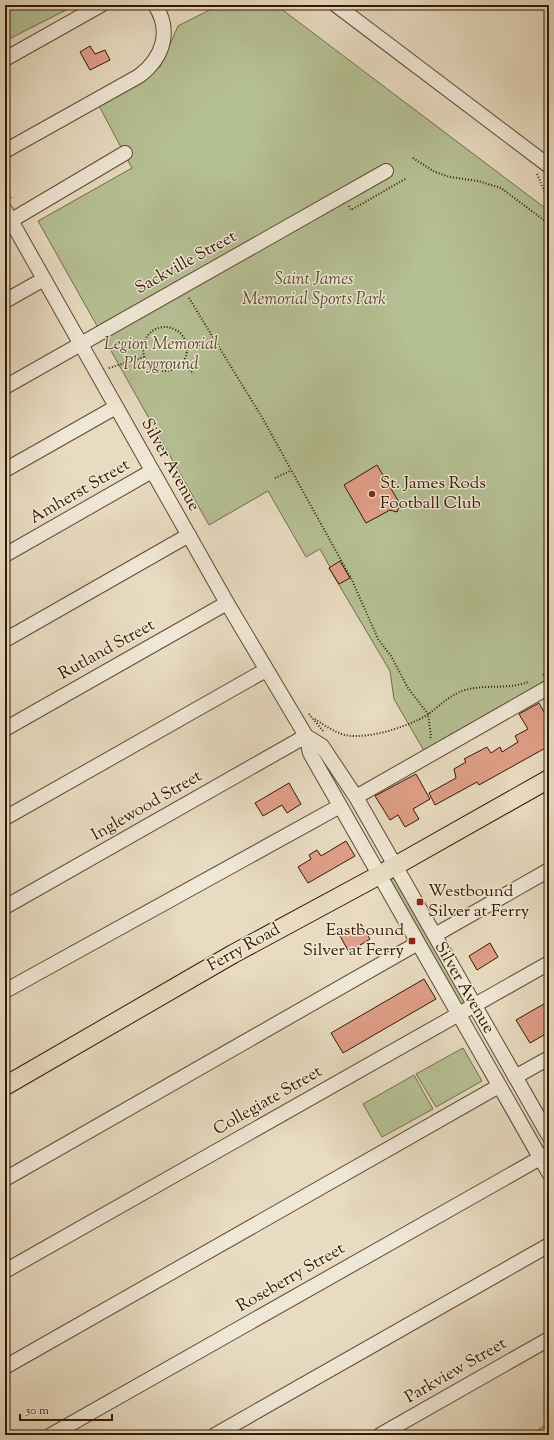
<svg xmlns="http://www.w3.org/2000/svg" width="554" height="1440" viewBox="0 0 554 1440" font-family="'Sorts Mill Goudy',serif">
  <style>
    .green { fill: #b5c094; stroke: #756c4a }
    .building { fill: #df9e88; stroke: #351800 }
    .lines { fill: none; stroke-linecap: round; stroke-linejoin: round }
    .minor-casing { stroke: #624930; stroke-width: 16 }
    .major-casing { stroke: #351800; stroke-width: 20 }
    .path { stroke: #351800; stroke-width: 2; stroke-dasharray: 1 2; stroke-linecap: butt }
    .minor { stroke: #f0e8d7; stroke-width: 14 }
    .major { stroke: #e8dbc1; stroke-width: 18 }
    .poi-dot { fill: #8f2418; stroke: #f0e8d7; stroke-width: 1.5 }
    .labels { text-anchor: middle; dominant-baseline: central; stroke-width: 3; stroke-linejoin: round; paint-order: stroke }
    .street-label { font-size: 17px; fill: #351800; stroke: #f0e8d7 }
    .park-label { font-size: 17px; font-style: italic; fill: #5b4a2c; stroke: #f0e8d7 }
    .poi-label { font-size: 17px; fill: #351800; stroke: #f0e8d7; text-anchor: start }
  </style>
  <rect width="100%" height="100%" fill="#e8dbc1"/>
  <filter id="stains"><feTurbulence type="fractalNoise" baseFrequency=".005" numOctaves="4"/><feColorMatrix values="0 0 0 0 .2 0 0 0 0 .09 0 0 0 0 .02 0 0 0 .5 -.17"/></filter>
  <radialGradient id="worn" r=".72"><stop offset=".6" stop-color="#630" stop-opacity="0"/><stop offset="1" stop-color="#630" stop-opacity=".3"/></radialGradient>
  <path class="green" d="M5,5H76L5,41Z
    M219,5H276L549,211V687L427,756L394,699L390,671L329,568L330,567L320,549L306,557L268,491L209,525L38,221L132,168L97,102L160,67L178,26Z
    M396,866L474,1005L458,1014L379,875Z
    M463,1048L482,1081L436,1107L416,1074Z
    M414,1075L433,1109L382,1137L363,1104Z"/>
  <path class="building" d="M90,46L95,54L105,50L110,60L90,70L80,52Z
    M377,465L400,504L397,512L390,510L366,523L344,485Z
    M340,561L350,578L339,584L329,568Z
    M539,703L544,712L549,709V746L479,785L477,782L435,805L429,793L456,778L454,769L466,762L464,759L487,747L491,753L500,747L502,752L518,742L515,736L528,729L519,714Z
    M416,774L430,799L413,809L419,819L405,827L398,815L390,820L375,796Z
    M289,783L301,804L287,813L282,805L263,816L255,803Z
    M346,841L355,856L308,883L298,867L311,859L309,855L317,850L321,856Z
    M361,924L370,939L349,952L340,936Z
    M490,943L498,957L477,970L469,956Z
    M424,979L436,999L343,1053L331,1033Z
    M549,1001V1032L530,1043L516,1020Z"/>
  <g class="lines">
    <defs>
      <path id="minor" d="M336,5L549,166
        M5,59L101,5
        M5,151L139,76C163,58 172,31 155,5
        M5,210L227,603L306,736L310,753L549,1173
        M5,224L125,153
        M5,301L44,279
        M5,387L386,171
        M5,470L116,407
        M5,555L152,471
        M5,640L189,535
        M5,729L227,603
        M306,736L322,746L356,797L549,1136
        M356,797L549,687
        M5,818L266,670
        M5,907L306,736
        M435,935L549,870
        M5,991L340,806
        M515,1077L549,1058
        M5,1179L418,943
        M5,1271L549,963
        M5,1367L499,1086
        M51,1435L549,1153
        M215,1435L549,1245
        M380,1435L549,1339
        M544,1435L549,1432"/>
      <path id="major" d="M5,1086L233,954L372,879L549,779"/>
    </defs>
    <use href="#minor" class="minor-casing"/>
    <use href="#major" class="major-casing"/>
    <path class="path" d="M413,158L435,172L450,177L478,181L501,188L549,224
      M537,174L549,202
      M5,187L11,198
      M349,206L351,210L407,178
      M189,298L263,419L352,580L378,639L391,656L408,688L428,714L431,736L430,739
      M143 349a22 22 0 1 1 44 0a22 22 0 1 1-44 0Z
      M187,346L217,343
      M181,365L194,373
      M109,368L144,357
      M275,478L290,471
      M543,675L549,671
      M309,714L324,732
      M315,719C324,725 334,732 345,735C366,740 408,727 427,715C440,706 449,695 465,690C486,684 507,690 528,682"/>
    <use href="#minor" class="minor"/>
    <use href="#major" class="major"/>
  </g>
  <g class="poi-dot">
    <circle cx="372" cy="494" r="4"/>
    <rect x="416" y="898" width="8" height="8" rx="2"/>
    <rect x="408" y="937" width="8" height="8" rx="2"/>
  </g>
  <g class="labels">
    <g class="street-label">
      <text transform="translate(186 263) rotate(-29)">Sackville Street</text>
      <text transform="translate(170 465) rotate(61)">Silver Avenue</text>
      <text transform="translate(80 492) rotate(-30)">Amherst Street</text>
      <text transform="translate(107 650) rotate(-29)">Rutland Street</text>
      <text transform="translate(147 806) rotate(-30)">Inglewood Street</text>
      <text transform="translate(244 948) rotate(-29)">Ferry Road</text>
      <text transform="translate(464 988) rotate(60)">Silver Avenue</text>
      <text transform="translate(268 1101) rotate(-30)">Collegiate Street</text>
      <text transform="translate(291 1278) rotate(-30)">Roseberry Street</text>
      <text transform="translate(456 1371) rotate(-30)">Parkview Street</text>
    </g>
    <g class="park-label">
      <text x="314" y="280">Saint James<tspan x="314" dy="20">Memorial Sports Park</tspan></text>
      <text x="161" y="345">Legion Memorial<tspan x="161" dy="20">Playground</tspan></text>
    </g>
    <g class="poi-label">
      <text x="380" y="484">St. James Rods<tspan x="380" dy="20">Football Club</tspan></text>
      <text x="428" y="892">Westbound<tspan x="428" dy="20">Silver at Ferry</tspan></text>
      <text x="404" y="931" text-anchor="end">Eastbound<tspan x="404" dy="20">Silver at Ferry</tspan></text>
    </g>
  </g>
  <rect width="554" height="1440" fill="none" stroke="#e8dbc1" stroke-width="20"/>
  <rect x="6" y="6" width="542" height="1428" fill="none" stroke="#351800" stroke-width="2"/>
  <rect x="10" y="10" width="534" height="1420" fill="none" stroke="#351800"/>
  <path d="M20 1414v6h92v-6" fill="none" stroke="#351800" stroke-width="2"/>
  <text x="26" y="1414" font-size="12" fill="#351800" stroke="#f0e8d7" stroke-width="3" paint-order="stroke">50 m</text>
  <rect width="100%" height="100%" filter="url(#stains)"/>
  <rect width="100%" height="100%" fill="url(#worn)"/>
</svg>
